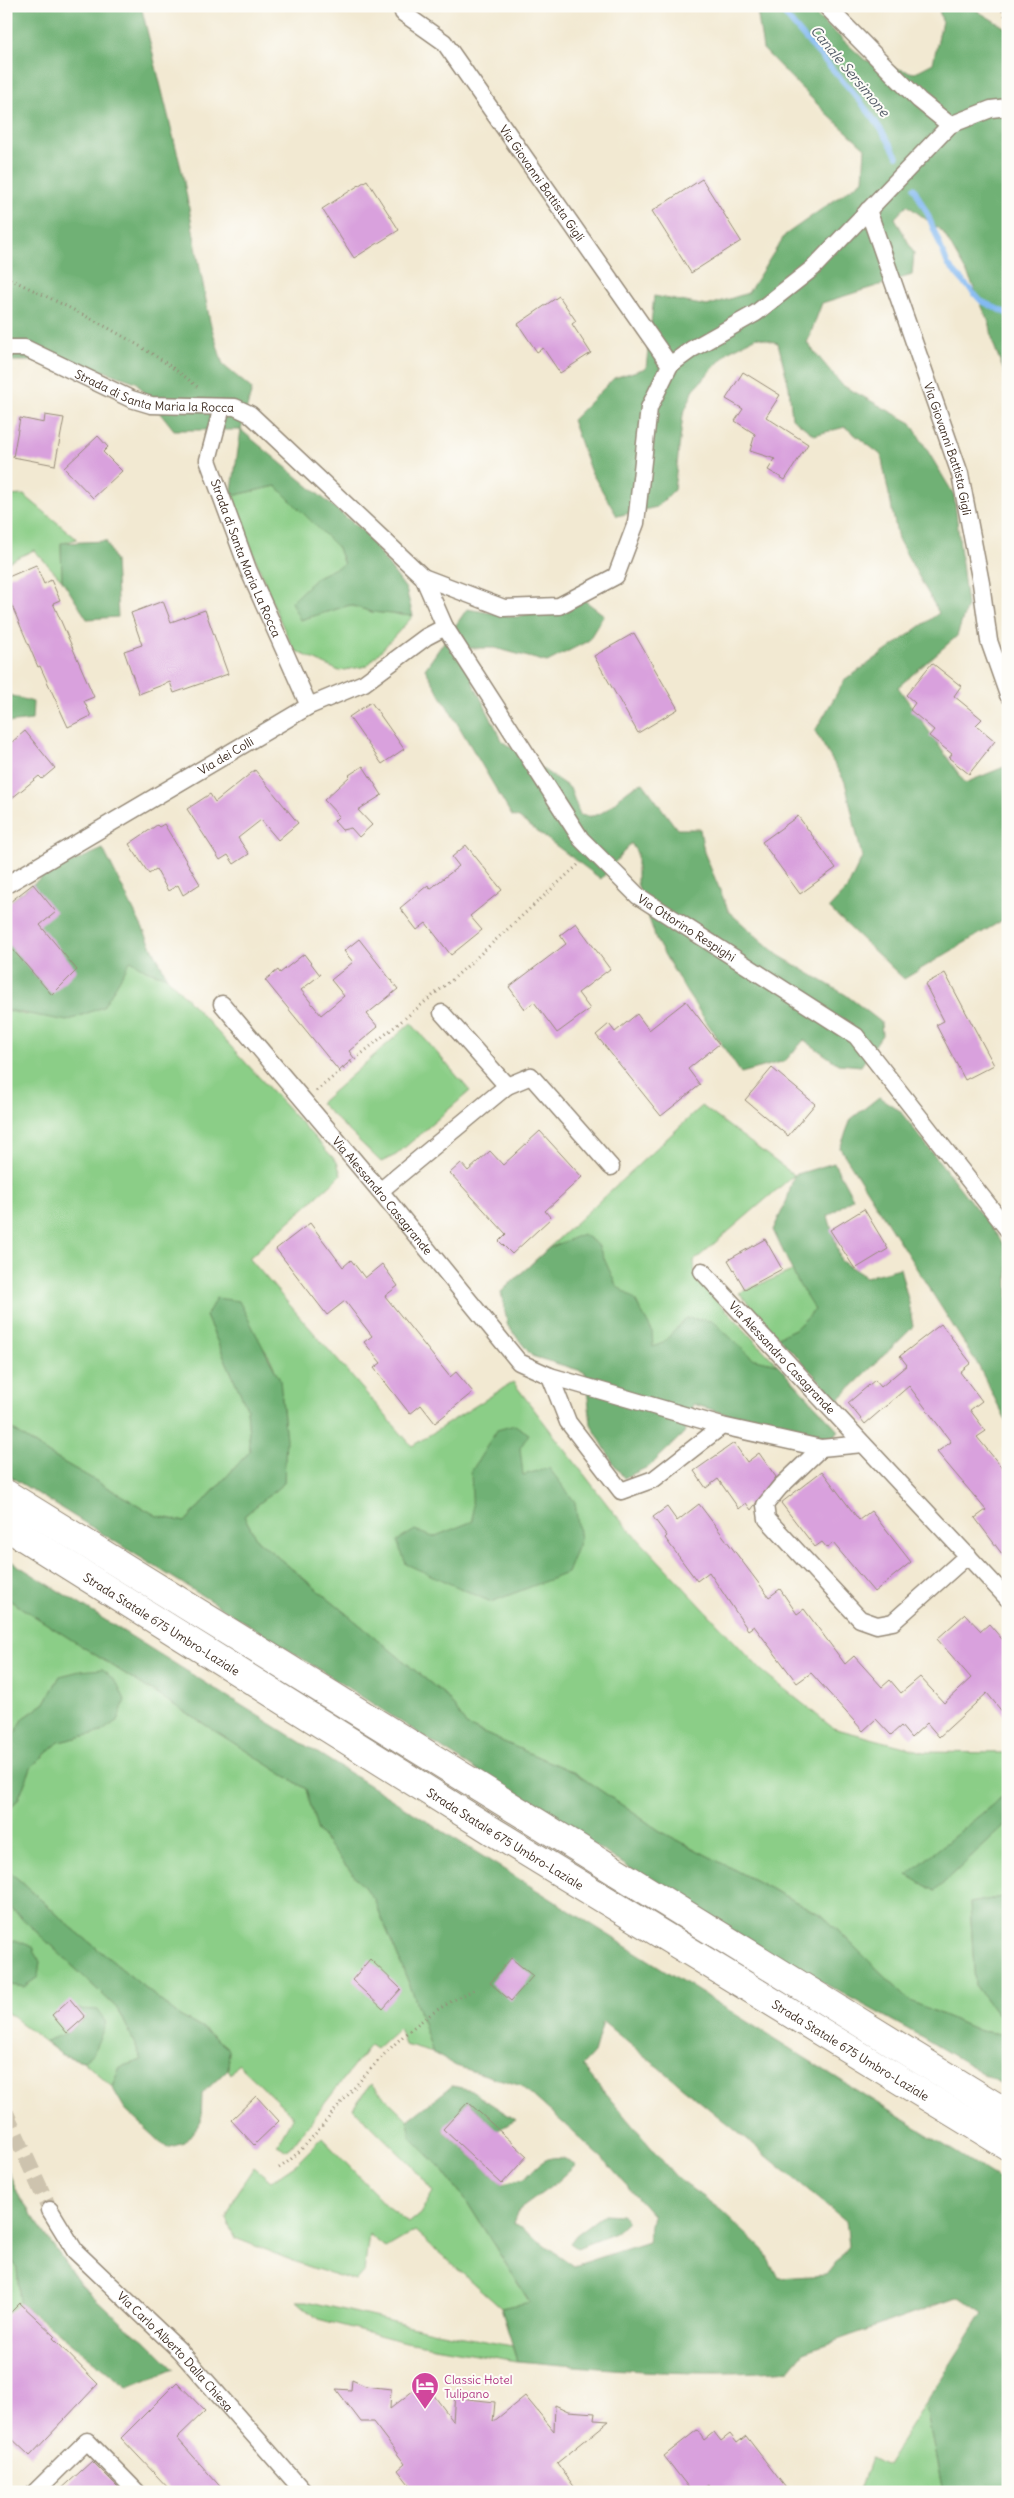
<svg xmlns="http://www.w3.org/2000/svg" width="1014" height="2498" viewBox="0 0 1014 2498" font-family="Delius,sans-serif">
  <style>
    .green { fill: #8bce87; stroke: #637c52 }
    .forest { fill: #70b174; stroke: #566e49; fill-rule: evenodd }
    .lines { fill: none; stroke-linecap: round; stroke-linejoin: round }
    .stream { stroke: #83b9f2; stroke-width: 5.5 }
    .building { fill: #d9a1dd }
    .minor-tunnel { stroke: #cdc3ae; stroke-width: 16; stroke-dasharray: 16 8; stroke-linecap: butt }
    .minor-casing { stroke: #968a78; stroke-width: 19 }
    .trunk-casing { stroke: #968a78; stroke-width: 30 }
    .path { stroke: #968a78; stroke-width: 3; stroke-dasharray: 1 4; stroke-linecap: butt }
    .minor { stroke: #fff; stroke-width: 16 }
    .trunk { stroke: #fff; stroke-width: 28 }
    .labels { text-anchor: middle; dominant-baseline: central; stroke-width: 4; stroke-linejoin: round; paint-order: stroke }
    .street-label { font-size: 12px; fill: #3b2a1e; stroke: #fdfcf7 }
    .hotel-label { font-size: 12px; fill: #b23c85; stroke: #fdfcf7; text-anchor: start }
    .water-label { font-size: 14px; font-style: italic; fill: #545c68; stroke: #fdfcf7 }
  </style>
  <rect width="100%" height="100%" fill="#fdfcf7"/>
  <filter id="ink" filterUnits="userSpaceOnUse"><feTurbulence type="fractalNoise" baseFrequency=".02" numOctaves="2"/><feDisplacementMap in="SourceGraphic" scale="10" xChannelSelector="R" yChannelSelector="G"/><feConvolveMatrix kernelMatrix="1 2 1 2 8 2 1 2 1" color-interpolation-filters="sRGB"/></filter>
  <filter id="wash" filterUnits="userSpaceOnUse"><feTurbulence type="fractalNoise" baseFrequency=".0096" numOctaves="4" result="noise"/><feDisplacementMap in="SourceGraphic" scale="20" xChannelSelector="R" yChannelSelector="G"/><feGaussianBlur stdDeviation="1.12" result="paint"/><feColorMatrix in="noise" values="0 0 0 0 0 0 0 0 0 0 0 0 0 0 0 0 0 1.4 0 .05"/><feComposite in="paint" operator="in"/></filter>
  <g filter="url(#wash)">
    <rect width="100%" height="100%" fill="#f2e9d2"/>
    <path class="green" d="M276,486L338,548L344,565L317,577L300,620L350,605L372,612L413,616L367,666L339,671L294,650L277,614L231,496Z
      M24,495L77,539L61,544L62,580L34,550L6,563V496Z
      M131,960L146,970L167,977L337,1162L341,1175L249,1258L412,1446L513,1382L613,1512L761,1670L833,1728L924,1752L1008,1753V1792L908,1875L935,1891L1008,1823V1896L970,1903L975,1985L1008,2028V2035L980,2031L910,2001L823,1916L660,1831L575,1773L467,1726L446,1696L257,1540L244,1516L284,1483C285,1443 289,1377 261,1345C253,1337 218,1322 206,1316L247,1408L250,1451L185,1522L157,1516L49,1454L6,1425V1010L26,1015Z
      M411,1023L470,1091L396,1155L381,1162L320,1103Z
      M702,1106L794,1175L694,1261L695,1277L839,1431L832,1437L781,1430L532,1356L508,1326L501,1292Z
      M792,1271L815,1310L795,1329L778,1337L739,1293Z
      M6,1598L306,1789L318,1832L374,1899L413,1993L433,2053L405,2045L399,2028L376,2049L370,2045L288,2151L277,2145L293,2116L238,2064L231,2074L228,2069L229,2049L205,2030L178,2015L72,1928L6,1868V1814L18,1799L32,1766L59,1742L101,1732L60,1676L45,1703L24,1718L9,1743L6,1741Z
      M6,1903L119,2010L142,2060L120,2067L112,2087L83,2061L62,2055L6,2012Z
      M371,2084L408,2120L411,2138L442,2169L467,2202L530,2303L501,2308L415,2231L386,2248L369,2234L364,2272L356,2281L306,2266L235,2238L226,2219L237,2192L254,2167L271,2181L296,2164L322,2138L389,2208L409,2223L420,2214L433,2192L415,2169L353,2108Z
      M6,2250L17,2268L20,2303L6,2315Z
      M297,2301H307L436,2332L512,2346L517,2361L405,2342L318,2319Z
      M925,2404L943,2492H859L871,2458L886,2466Z"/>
    <path class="forest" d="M6,6H141L183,176L210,322L223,365L252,389L241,430L365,533L406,589L413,616L372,612L350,605L300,620L291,602L317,577L344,564L338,548L276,486L231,496L241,430H174L136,382L74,361H6Z
      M754,6H806L865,60L914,73L933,63L942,21L938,6H969L1006,28L1008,32V382L993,343L990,325L970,279L943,232L907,205L895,218L914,253L912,275L822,303L807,343L842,385L911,423L954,495L967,606L957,636L898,687L965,783L1004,767L1008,774V917L904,979L829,908L847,889L862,857L845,782L815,731L844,681L939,613L898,539L881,455L845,427L814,435L792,418L789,387L778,343L757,337L729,351L694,389L683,415L674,490L657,507L617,516L590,470L572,420L614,378L646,368L654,296L707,306L748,293L785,235L863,180L865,148L827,114L763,49L757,10Z
      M106,541L115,561L118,617L87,619L62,580L61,543Z
      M584,600L604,615L588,641L547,662L495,648H470L473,683L503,742L570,788L580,815C609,823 616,790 643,783L677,829H700L704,852L729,912L778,955L846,995L881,1022L882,1035L861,1066L838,1064L804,1040L785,1061L741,1073L687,993L657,942L637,883V853L631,843L601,879L519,818L512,816L425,669L467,609L516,617Z
      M6,694L33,702L32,720L6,723Z
      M103,849L167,977L146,970L131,960L103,1007L67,1021L6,1010V905L47,873Z
      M879,1097L899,1110L1000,1239L1008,1252V1425L978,1365L840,1148L851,1119Z
      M834,1163L853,1198L828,1216L841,1261L866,1277L900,1268L909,1303L913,1327L838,1400L778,1337L795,1329L815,1310L798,1283L773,1230L787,1200L794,1175Z
      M583,1234L598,1245L616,1285L635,1300L652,1331L653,1347L663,1343L686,1318L713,1321L752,1358L777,1364L839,1431L832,1437L781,1430L693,1404L684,1433L650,1466L624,1478L613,1463L591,1424L585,1372L532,1356L508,1326L501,1292L549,1248Z
      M216,1298L239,1301L280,1380L286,1439L284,1483L244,1516L257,1540L446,1696L467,1726L575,1773L660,1831L823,1916L910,2001L980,2031L1008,2035V2088L922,2037L725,1929L251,1626L6,1474V1425L49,1454L157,1516L185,1522L250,1451L247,1408L206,1316Z
      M515,1425L529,1434L520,1448L523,1475L549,1468L575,1502L580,1540L567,1573L491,1602L406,1564L397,1541L415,1530L433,1537L473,1521L471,1472L497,1430Z
      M6,1558L1008,2185V2492H943L925,2404L983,2313L959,2297L804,2352L789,2370C696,2378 609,2369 517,2361L501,2308L530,2302L467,2202L442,2169L411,2138L408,2120L452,2086L468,2089L516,2120L498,2130L468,2102L443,2130L502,2184L525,2179C540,2161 553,2149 576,2165L556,2183L519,2210L514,2223L574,2266L648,2242L653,2215L602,2158L522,2086L456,2066L433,2053L413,1993L374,1899L318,1832L306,1789L6,1598ZM603,2022L846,2221L849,2246L826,2275L778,2278L765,2252L722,2211L677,2178L582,2066L594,2053Z
      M103,1669L118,1685L125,1700L118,1720L101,1732L59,1742L32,1766L18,1799L6,1814V1741L9,1743L24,1718L45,1703L60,1676L80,1671Z
      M1008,1792V1823L935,1891L907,1875Z
      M6,1868L72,1928L178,2015L205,2030L229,2049L228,2069L202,2094L201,2122L184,2143L167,2148L125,2109L112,2087L120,2067L142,2060L119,2010L6,1903Z
      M1008,1896V2028L975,1985L970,1903Z
      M15,1940L33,1947L40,1962L38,1977L24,1987L10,1985L6,1981V1943Z
      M78,2009L98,2010L106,2023L93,2053L83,2061L62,2055L45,2041L67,2033L85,2018Z
      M6,2166L20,2198L80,2284L123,2324L149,2344L174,2369L128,2388L20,2303L17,2268L6,2250Z
      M604,2214L621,2215L627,2222L615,2233L577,2248L570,2243L576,2235Z"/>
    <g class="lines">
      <path class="stream" d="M778,6C817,57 867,99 897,156
        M914,188L928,215L948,265L981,301L1008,314"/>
    </g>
    <g id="blocks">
      <path class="building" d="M702,179L741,241L691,273L652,211Z
        M367,180L399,230L354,258L322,209Z
        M559,296L576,321L572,324L591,353L560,373L543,348L537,352L518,324Z
        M743,372L780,395L766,417L808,444L785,480L768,470L775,459L750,451L755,434L735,421L743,409L726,399Z
        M45,415L64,418L55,465L13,457L20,418L44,423Z
        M98,436L108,447L103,452L122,471L93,498L64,468Z
        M36,565L44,584L51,580L60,600L53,603L94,697L84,701L91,716L68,727L40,666L38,667L6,592V578Z
        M163,601L171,622L205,610L228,674L174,693L170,682L139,694L124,651L142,645L131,613Z
        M634,633L678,709L638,733L594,656Z
        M932,663L961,686L954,696L982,719L976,725L995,741L969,774L949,758L952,754L929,736L934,730L910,710L915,703L906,695Z
        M371,702L404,749L382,764L349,717Z
        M25,731L55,768L42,779L39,776L6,803V747Z
        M363,766L382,795L358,810L372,825L359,837L351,828L342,830L334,821L339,816L324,800L350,776L349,775Z
        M255,770L298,823L278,840L261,820L238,838L249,854L234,864L228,855L220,860L187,809L210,794L215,802Z
        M798,816L836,868L800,894L762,842Z
        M164,824L200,884L183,895L178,885L168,891L156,869L149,874L129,844L157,825L159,827Z
        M466,845L502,890L470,916L482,930L451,955L426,923L417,930L400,908L428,885L430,889L459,866L452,857Z
        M33,884L56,912L40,925L77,970L52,995L6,942V905Z
        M576,923L610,969L578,993L590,1009L557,1033L534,1002L525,1009L509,987L566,944L560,935Z
        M359,939L398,989L367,1014L378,1027L349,1051L354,1058L339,1071L265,980L278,970L280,973L304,954L320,975L301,990L321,1015L344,996L331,980L353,962L344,951Z
        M945,973L994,1065L965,1080L936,1025L944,1021L925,984Z
        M686,1001L719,1044L688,1069L700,1085L661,1116L596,1035L609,1024L615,1032L637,1014L649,1030Z
        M772,1068L815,1104L788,1136L745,1100Z
        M540,1131L582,1177L545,1211L551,1218L512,1254L499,1241L506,1234L450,1173L461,1163L468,1171L490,1151L503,1165Z
        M864,1209L888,1249L855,1269L830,1230Z
        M310,1223L343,1267L351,1260L365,1278L382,1264L398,1286L385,1296L450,1377L456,1372L473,1392L435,1423L421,1405L410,1414L374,1368L381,1363L364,1342L372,1336L345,1301L327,1315L276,1249Z
        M765,1239L782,1269L745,1289L728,1260Z
        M941,1324L971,1363L960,1372L982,1401L970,1410L986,1431L977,1437L1008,1475V1562L975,1518L986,1510L937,1452L951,1442L909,1386L865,1424L848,1403L875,1380L881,1387L907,1365L900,1356Z
        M734,1443L747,1462L759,1453L776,1477L751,1510L746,1503L739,1509L718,1479L706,1488L694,1471Z
        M822,1471L859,1520L871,1511L911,1562L874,1592L833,1543L827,1548L822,1542L815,1547L781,1503Z
        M699,1504L769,1597L780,1589L797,1614L804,1609L845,1664L854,1656L882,1687L890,1680L901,1693L920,1677L944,1703L971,1678L937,1639L965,1614L981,1631L989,1624L1008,1646V1719L987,1693L939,1737L927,1723L911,1738L901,1726L891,1735L876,1719L863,1731L811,1673L797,1683L754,1626L748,1630L709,1572L697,1581L665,1538L667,1536L653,1517L667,1507L677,1521Z
        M511,1958L533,1976L511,2001L490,1983Z
        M370,1959L401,1989L383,2009L352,1980Z
        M70,1999L85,2017L67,2033L52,2015Z
        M256,2096L279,2121L254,2145L231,2120Z
        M468,2102L527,2156L502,2184L443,2129Z
        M20,2303L55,2336L53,2338L98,2384L30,2456L6,2433V2317Z
        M352,2380L365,2386L391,2389L390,2409L424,2382L453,2421L455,2393L468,2399L495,2402L493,2422L525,2396L554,2431L555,2405L568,2411L595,2413L594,2420L609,2421L557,2463L578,2492H415L398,2470L405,2464L373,2422H361L336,2389L351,2390Z
        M177,2382L205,2411L177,2438L225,2492H172L121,2438Z
        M697,2430L704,2440L714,2432L721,2441L730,2434L737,2443L746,2436L789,2492H713L708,2485L699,2492H692L664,2456Z
        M92,2461L123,2492H58Z"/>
    </g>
  </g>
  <g filter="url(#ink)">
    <use href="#blocks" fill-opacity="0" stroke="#968a78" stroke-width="1"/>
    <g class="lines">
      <path class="minor-tunnel" d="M6,2113L50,2210"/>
      <defs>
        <g id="minor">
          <path d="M826,6L919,100L950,125"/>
          <path id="s1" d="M403,13L444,42L670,365"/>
          <path id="s2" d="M868,210L960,474L981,583L989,641L1008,695"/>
          <path id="s3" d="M6,348H25L131,399L151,405L235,407L250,414L423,577L445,627L581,839L638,896L856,1036L1008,1230"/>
          <path id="s4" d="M222,407L208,460L248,569L309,706"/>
          <path d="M423,577L504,608L559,606L616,576L636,523L649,408L670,365L692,349L756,313L813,268L950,125L991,109L1008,107"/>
          <path id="s5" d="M6,885L309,706L364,683L426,637L445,627"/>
          <path id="s6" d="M222,1004L380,1191L519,1362L550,1376L722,1426L821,1448L863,1444"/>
          <path d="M507,1086L531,1076L611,1167"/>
          <path d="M380,1191L507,1086L442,1013"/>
          <path id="s7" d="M702,1271L1008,1599"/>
          <path d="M550,1376L568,1422L621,1491L654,1479L722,1426"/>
          <path d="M821,1448L780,1487L765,1505L767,1519L860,1619L877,1625L893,1622L968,1555"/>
          <path id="s8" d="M50,2210L75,2251L179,2350L304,2492"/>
          <path d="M35,2492L87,2441L137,2492"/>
        </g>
        <g id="trunk">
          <path d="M6,1494L1008,2114"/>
          <path id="s9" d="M6,1526L494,1832L1008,2146"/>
        </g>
      </defs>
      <use href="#minor" class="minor-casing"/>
      <use href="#trunk" class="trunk-casing"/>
      <path class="path" d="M1000,6L1008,21
        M6,277C72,309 143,341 200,389
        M316,1091L453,979L580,863
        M279,2168C301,2154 318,2130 335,2110C381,2057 410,2019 476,1989"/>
      <use href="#minor" class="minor"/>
      <use href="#trunk" class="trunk"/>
    </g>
  </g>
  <defs>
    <symbol id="hotel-pin" viewBox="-11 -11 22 30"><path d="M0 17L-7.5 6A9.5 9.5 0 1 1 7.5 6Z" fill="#d1479c" stroke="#fdfcf7"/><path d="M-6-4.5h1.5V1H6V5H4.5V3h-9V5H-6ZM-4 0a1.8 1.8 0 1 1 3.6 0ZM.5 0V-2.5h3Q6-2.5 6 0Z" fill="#fff"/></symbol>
  </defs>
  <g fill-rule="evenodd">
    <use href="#hotel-pin" x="409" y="2370" width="32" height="43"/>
  </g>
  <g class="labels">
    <g class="street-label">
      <text stroke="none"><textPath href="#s1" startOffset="222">Via Giovanni Battista Gigli</textPath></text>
      <text stroke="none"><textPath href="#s3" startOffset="158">Strada di Santa Maria la Rocca</textPath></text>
      <text stroke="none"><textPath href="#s2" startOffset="252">Via Giovanni Battista Gigli</textPath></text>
      <text stroke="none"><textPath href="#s4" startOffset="160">Strada di Santa Maria La Rocca</textPath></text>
      <text stroke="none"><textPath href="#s5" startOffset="255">Via dei Colli</textPath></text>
      <text stroke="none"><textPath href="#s3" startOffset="941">Via Ottorino Respighi</textPath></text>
      <text stroke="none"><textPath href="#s6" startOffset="250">Via Alessandro Casagrande</textPath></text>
      <text stroke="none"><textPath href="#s7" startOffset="118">Via Alessandro Casagrande</textPath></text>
      <text stroke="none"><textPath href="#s9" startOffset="184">Strada Statale 675 Umbro-Laziale</textPath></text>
      <text stroke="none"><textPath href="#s9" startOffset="589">Strada Statale 675 Umbro-Laziale</textPath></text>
      <text stroke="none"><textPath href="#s9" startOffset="994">Strada Statale 675 Umbro-Laziale</textPath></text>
      <text stroke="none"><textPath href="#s8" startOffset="190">Via Carlo Alberto Dalla Chiesa</textPath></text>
    </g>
    <g class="hotel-label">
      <text x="444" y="2379">Classic Hotel<tspan x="444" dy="14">Tulipano</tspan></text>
    </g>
    <g class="water-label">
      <text transform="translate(850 71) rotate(50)">Canale Sersimone</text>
    </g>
  </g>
  <rect width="1014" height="2498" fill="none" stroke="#fdfcf7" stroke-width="25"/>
</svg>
